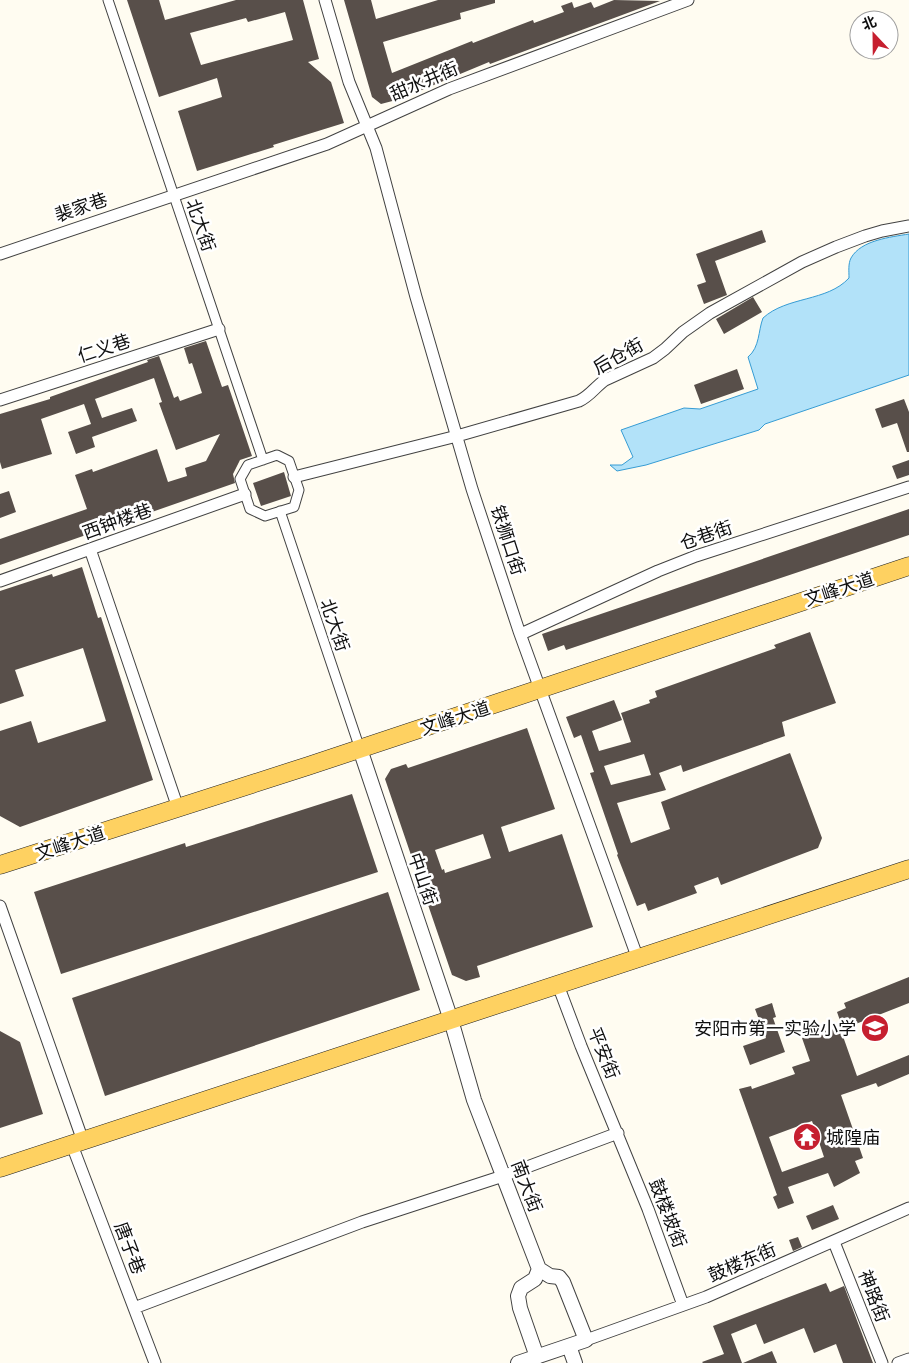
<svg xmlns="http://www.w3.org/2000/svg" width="909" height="1363" viewBox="0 0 909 1363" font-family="'IBM Plex Serif','Noto Sans SC',serif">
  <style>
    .water { fill: #b2e2f9; stroke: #369cd4 }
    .building { fill: #584f4a; fill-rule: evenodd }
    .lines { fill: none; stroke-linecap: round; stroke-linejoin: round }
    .pedestrian-casing { stroke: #424242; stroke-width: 11 }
    .minor-casing { stroke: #424242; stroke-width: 13 }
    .tertiary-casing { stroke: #424242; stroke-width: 16 }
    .primary-casing { stroke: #202020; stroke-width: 19 }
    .pedestrian { stroke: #fff; stroke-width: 9 }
    .minor { stroke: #fff; stroke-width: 11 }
    .tertiary { stroke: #fff; stroke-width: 14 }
    .primary { stroke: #fed161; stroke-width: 18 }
    .labels { text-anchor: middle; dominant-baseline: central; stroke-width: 5; stroke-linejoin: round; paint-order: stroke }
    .street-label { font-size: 18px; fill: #0f0f0f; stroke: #fff }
    .poi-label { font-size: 18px; fill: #0f0f0f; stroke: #fff; text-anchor: end }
  </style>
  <rect width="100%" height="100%" fill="#fffcf1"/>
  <path class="water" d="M909,234V375L765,424L759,430L646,465L617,471L610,465H622L633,457L621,430L684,408L700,409L758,389L748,357C760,347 758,331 763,318C787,296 827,302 849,278C849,271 848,264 851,258C861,240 891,237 909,234Z"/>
  <path class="building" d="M127,0H159L165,20L236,0H303L319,59L308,62L331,82L344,123L273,145L274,147L197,171L178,111L222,97L217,78L159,97ZM285,12L293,40L201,65L190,33L246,18L248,22Z
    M344,0H371L376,19L438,0H495V3L460,13L461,19L383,42L392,73L472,41L473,43L533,20L534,23L564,12L561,6L572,2L574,8L591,2L594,8L614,0L660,1L490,64L489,62L400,99L381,104L372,97Z
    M762,230L766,242L715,261L727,295L704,304L697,285L706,282L696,254Z
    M753,297L762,312L724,334L716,319Z
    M206,341L222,387L228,385L252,456L240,460L233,474L235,483L0,565V539L87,509L75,475L92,469L93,472L157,449L168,482L187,476L185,468L206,461L220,434L176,450L159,403L162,402L154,378L95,399L102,418L132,408L137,421L92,437L95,447L76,454L68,432L91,424L84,404L41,419L52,454L2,469L0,462V414L50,399V397L148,362L147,360L159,356L174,398L178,396L180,401L202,393L192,363L189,364L184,348Z
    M737,369L744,389L701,404L694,385Z
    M904,399L909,412V452H907L897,423L882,428L875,409Z
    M909,460V475L897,479L892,466Z
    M284,472L291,496L261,506L253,483Z
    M9,491L16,512L0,518V494Z
    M909,509V535L566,650L564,645L548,651L542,634Z
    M82,567L98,618L101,617L153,780L20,827L0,816V731L31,721L38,743L106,721L83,648L15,670L24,696L0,704V591L52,574L53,577Z
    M810,632L836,703L782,722L785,736L683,772L681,765L659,773L666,790L617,803L631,843L670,829L661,802L790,753L822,838L818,848L721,885L718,877L694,886L697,893L648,911L645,903L637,906L617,855L618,854L590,773L594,772L581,735L574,738L566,717L614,700L622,720L592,731L599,751L631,742L621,713L650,703L649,700L657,697L655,691L776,648L774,645ZM644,754L651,775L611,785L604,766Z
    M527,728L555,809L501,827L509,852L562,834L593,927L477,966L480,977L466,981L452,975L385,779L391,769L406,764L408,768ZM483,834L491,858L445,873L444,869L442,870L435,850Z
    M352,794L378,872L61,974L34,892L185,843L186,847Z
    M388,892L420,990L105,1096L72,998Z
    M909,977V1003L843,1029L837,1012L846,1008L844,1003Z
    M772,1003L776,1017L773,1018L785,1052L750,1065L743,1046L766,1038L755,1009Z
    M839,1025L857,1076L909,1055V1074L878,1087L876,1083L841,1095L863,1158L855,1161L860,1173L834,1187L828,1173L788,1187L794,1203L778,1209L773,1197L777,1195L739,1089L751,1086L752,1089L795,1074L792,1067L810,1061L802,1038ZM812,1121L824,1157L782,1172L769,1137Z
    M0,1031L20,1042L43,1114L0,1128Z
    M833,1205L839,1219L812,1230L806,1216Z
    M798,1237L802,1247L793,1251L789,1240Z
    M826,1283L830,1292L844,1286L873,1363H843L836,1344L814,1353L804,1328L764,1344L756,1324L731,1334L742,1363H703L702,1362L724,1354L713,1326Z
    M772,1351L777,1363H743Z"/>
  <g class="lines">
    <defs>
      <path id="pedestrian" d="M108,0L263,460
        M277,455L289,461L299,490L294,507L265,516L250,509L240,479L248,465Z
        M280,511L360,749"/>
      <path id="minor" d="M325,0L349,82L376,148L416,297L472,489L519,631L638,959
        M0,254L327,144L449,89L688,0
        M0,400L219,329
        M294,477L457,436L579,401C590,396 595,387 605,380L653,358L665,349L683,332L710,313L802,262L836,247L865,236L882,231L909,226
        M90,549L178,808
        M0,581L245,494
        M521,634L658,571L696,556L909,487
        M0,906L83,1141
        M558,985L581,1046L648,1209L683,1305
        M72,1145L155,1363
        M834,1242L882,1363
        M134,1308L362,1222L503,1176L618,1133
        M586,1340L706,1297L909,1208
        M898,1363L909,1359"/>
      <path id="tertiary" d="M360,749L451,1020L474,1100L539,1269L535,1279L521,1288L518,1296L520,1308L537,1357
        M569,1346L575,1363
        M518,1363L586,1340L563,1282L559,1277L550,1276L539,1269"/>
      <path id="primary" d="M0,865L308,766L909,566
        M0,1168L909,869"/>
    </defs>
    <use href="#pedestrian" class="pedestrian-casing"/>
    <use href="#minor" class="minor-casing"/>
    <use href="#tertiary" class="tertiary-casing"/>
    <use href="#primary" class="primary-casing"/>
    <use href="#pedestrian" class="pedestrian"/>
    <use href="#minor" class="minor"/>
    <use href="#tertiary" class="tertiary"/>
    <use href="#primary" class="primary"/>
  </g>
  <defs>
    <symbol id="school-disc" viewBox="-11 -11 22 22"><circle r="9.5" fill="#c61f2f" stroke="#fff"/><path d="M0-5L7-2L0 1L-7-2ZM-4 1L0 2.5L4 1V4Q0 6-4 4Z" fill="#fff"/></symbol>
    <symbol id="temple-disc" viewBox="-11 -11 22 22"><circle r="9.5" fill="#c61f2f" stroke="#fff"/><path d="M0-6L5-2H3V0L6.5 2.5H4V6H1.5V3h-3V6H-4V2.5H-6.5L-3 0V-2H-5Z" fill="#fff"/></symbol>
  </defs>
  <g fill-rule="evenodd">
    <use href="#school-disc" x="859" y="1012" width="32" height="32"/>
    <use href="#temple-disc" x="791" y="1121" width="32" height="32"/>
  </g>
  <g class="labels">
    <g class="street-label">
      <text transform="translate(424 81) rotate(-23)">甜水井街</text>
      <text transform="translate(81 207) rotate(-19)">裴家巷</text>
      <text transform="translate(201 225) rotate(71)">北大街</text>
      <text transform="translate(104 348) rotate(-18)">仁义巷</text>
      <text transform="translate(618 356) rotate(-29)">后仓街</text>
      <text transform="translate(117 521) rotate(-20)">西钟楼巷</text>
      <text transform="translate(706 535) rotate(-19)">仓巷街</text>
      <text transform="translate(508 540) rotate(72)">铁狮口街</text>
      <text transform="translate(839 589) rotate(-18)">文峰大道</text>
      <text transform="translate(335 625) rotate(71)">北大街</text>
      <text transform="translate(455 718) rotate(-18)">文峰大道</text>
      <text transform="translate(70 843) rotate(-18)">文峰大道</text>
      <text transform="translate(423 879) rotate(71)">中山街</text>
      <text transform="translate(604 1053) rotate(68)">平安街</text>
      <text transform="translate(527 1186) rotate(69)">南大街</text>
      <text transform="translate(668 1213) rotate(69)">鼓楼坡街</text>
      <text transform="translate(130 1248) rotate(69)">唐子巷</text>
      <text transform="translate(742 1262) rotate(-23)">鼓楼东街</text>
      <text transform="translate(874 1296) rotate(69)">神路街</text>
    </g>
    <g class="poi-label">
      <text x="856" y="1028">安阳市第一实验小学</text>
      <text x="826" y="1137" text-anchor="start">城隍庙</text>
    </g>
  </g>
  <g transform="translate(874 35) rotate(338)"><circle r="24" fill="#ffffff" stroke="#9f9f9f"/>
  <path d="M0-4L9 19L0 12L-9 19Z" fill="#c61f2f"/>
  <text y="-8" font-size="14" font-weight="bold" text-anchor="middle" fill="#0f0f0f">北</text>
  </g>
</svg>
